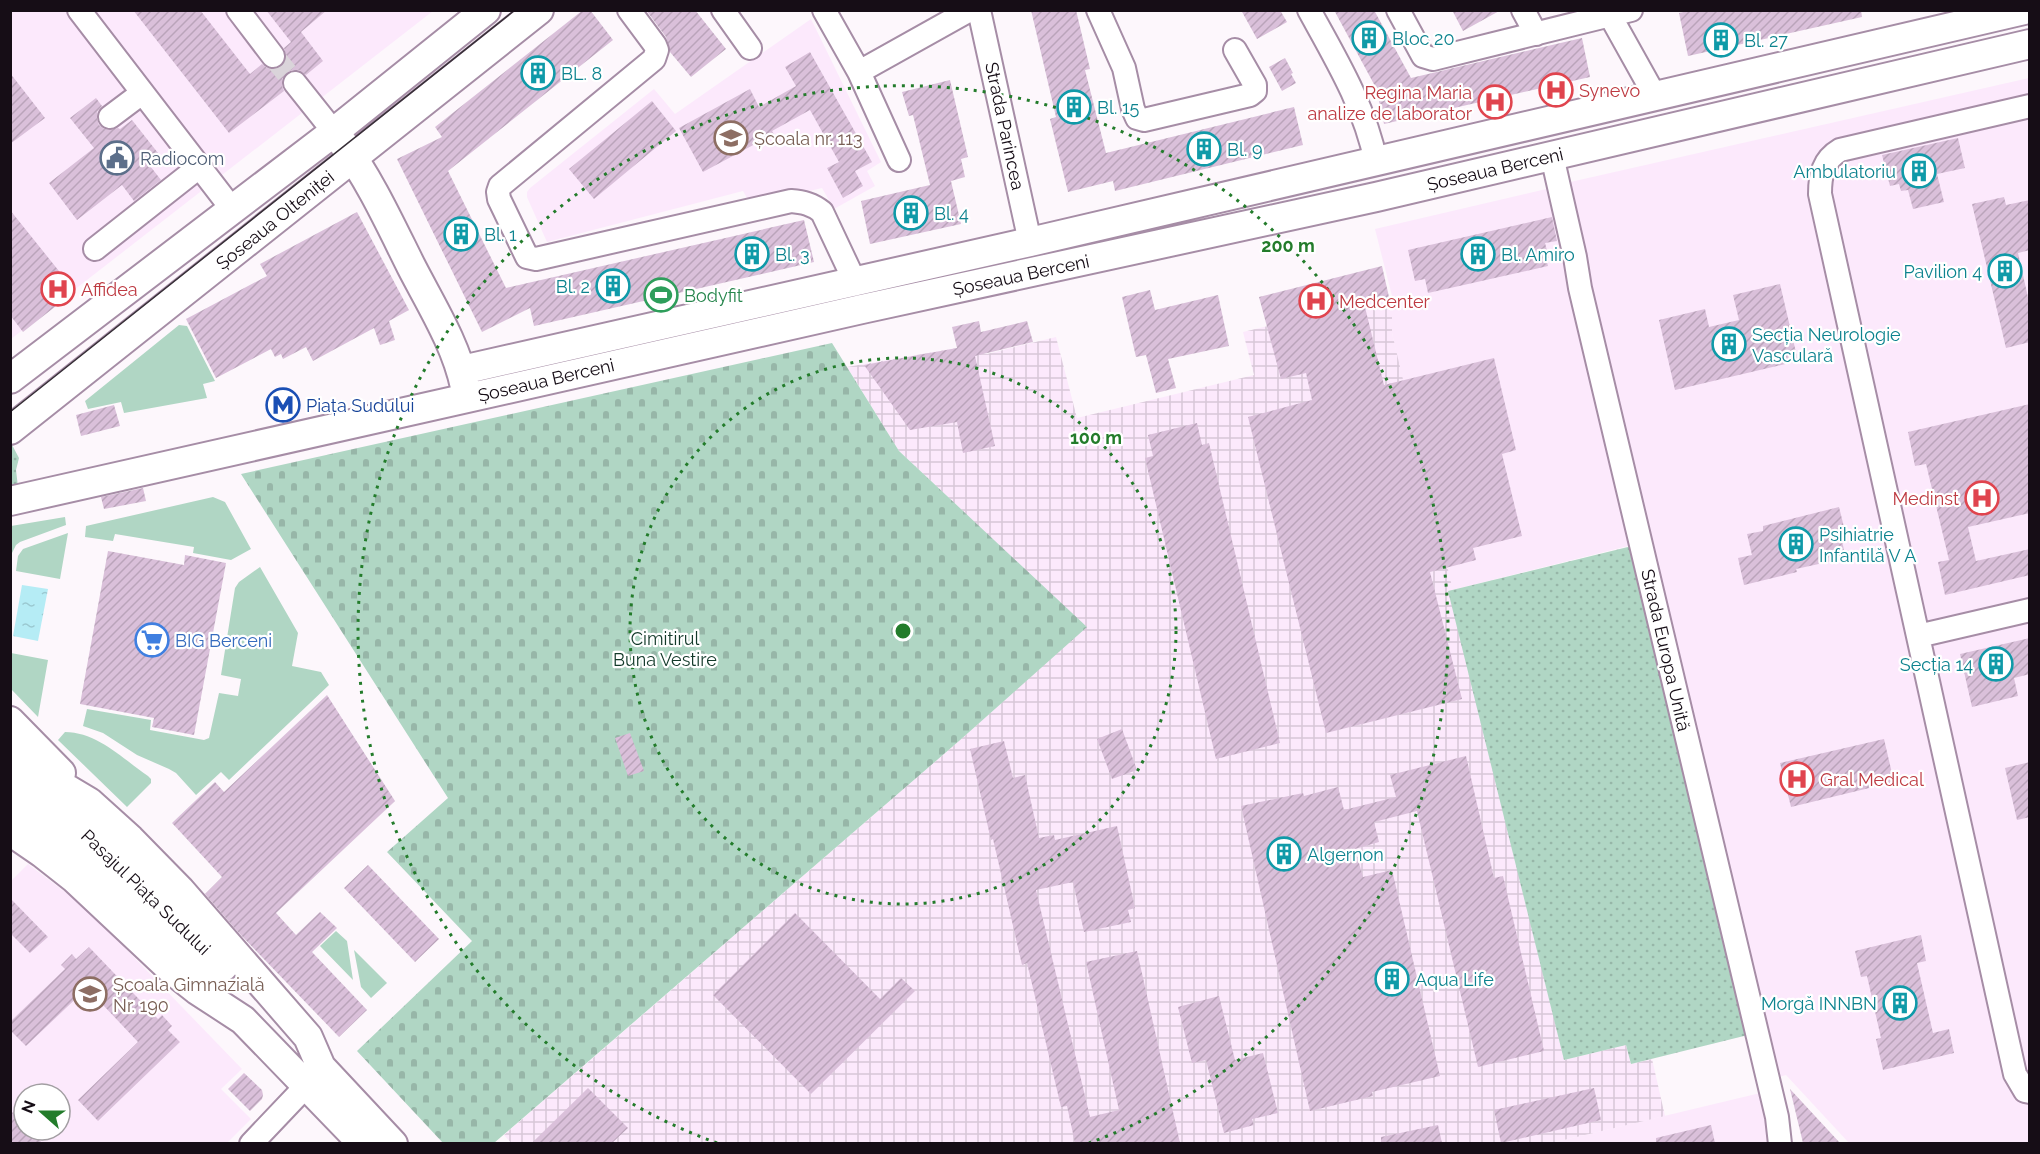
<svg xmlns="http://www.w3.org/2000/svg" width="2040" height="1154" viewBox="0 0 2040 1154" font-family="Raleway,sans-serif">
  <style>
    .built { fill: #fce9fc; fill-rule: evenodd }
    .industrial { fill: url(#industrial-grid) }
    .grass { fill: url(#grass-dots) }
    .cemetery { fill: url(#cemetery-stones) }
    .green { fill: #b0d6c4 }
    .water { fill: url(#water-ripples) }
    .building { fill: url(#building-hatch) }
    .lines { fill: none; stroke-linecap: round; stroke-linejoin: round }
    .minor-tunnel { stroke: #dad4da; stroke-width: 22; stroke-dasharray: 22 11; stroke-linecap: butt }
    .minor-casing { stroke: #a68da6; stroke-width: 26 }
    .major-casing { stroke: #a68da6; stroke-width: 32 }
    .minor { stroke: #fff; stroke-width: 22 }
    .major { stroke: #fff; stroke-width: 28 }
    .tram { stroke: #372f37; stroke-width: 1.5 }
    .ring { fill: none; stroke: #237c2b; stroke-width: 3; stroke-dasharray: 3 6 }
    .labels { text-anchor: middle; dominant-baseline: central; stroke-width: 4.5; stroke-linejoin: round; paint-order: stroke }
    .culture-label { font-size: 18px; fill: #0d838f; stroke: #fff; text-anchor: start }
    .health-label { font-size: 18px; fill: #be3a42; stroke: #fff; text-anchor: start }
    .street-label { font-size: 18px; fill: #160d16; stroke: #fff }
    .education-label { font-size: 18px; fill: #785e54; stroke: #fff; text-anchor: start }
    .service-label { font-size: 18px; fill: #4e5e75; stroke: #fff; text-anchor: start }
    .leisure-label { font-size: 18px; fill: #27864d; stroke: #fff; text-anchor: start }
    .transit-label { font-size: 18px; fill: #164399; stroke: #fff; text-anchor: start }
    .park-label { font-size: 18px; fill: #133a2a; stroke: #fff }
    .shop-label { font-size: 18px; fill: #366cbe; stroke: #fff; text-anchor: start }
    .centre { fill: #237c2b; stroke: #fff; stroke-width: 3 }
    .ring-label { font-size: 18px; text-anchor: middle; font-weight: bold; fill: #237c2b; stroke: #fff; stroke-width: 4.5; stroke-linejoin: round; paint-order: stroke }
  </style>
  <defs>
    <pattern id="industrial-grid" width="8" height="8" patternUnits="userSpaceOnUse" patternTransform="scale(1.5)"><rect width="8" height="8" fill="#fce9fc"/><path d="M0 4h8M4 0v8" fill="none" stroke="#d7c7d7"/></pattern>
    <pattern id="grass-dots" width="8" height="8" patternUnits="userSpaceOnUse" patternTransform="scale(1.5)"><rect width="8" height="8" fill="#b0d6c4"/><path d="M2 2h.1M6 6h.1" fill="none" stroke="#97b6a8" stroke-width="1.8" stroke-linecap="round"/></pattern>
    <pattern id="cemetery-stones" width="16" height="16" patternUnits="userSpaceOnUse" patternTransform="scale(1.5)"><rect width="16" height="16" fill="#b0d6c4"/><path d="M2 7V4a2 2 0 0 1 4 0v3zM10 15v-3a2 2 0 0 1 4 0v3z" fill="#97b6a8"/></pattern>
    <pattern id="water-ripples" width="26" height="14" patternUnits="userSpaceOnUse" patternTransform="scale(1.5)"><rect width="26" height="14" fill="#b5ecf5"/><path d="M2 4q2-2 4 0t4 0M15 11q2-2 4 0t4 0" fill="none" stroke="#9bc9d1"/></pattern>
    <pattern id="building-hatch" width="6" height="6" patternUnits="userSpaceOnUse" patternTransform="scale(1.5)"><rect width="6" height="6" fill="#dac0da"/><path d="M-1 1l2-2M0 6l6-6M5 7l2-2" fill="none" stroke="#baa4ba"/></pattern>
  </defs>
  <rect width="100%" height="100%" fill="#fdf7fc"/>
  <path class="built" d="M11,11H433L11,339Z
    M811,19L881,162L867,171L875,186L834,209L822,188L751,205L743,191L547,242L527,197V192L530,188L654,89L675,114Z
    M2029,78V1143H1849L1786,1075L1775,1078L1566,183Z
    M1559,186L1640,543L1448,591L1392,333V296L1375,229Z
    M28,864L77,901L97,919L242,1069L221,1089L251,1119L227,1143L11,1144V881ZM24,1094H60V1130H24Z
    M1777,1089L1788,1144H1547Z"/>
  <path class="industrial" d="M1392,296V333L1564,1060L1626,1045L1631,1064L1652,1059L1665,1116L1547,1144H512L504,1135L959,741L1086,627L899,451L847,367L957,348L958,353L987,354L1056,337L1077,418L1254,375L1243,332Z"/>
  <path class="grass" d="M11,443L19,458L16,470L18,487L11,489Z
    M1632,546L1748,1035L1631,1064L1626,1045L1564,1060L1448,591Z"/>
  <path class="cemetery" d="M832,343L899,451L1087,627L959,741L494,1143H443L357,1051L472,941L387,852L448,798L241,474Z"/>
  <path class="green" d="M179,325L187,326L215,381L203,384L207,398L124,413L121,402L88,409L85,401Z
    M213,497L225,502L251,549L231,560L193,553L194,547L115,534L113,541L85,537L86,526Z
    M65,517L66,525L20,542L16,545L11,555V526Z
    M68,533L60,579L16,571L18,556L23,549Z
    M260,567L298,633L292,666L321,672L329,685L229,780L221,772L196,795L176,773L169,769L137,755L103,733L83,726L87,709L151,720L150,730L204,740L209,738L219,693L238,696L241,679L221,675L235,588L239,582Z
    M11,653L48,660L38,717L11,689Z
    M65,732C97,732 123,759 148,776L151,779V783L127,807L58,740Z
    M336,931L347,941L353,980L320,946Z
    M354,950L387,983L371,998L361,987Z"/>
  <path class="water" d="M22,585L48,589L38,641L13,636Z"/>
  <path class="building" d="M133,10H200L250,74L262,64L267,68L274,69L282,66L286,55L284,48L291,42L266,10H327L301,32L323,61L306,75L299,70H292L287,72L282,79V86L284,91L229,133Z
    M583,10H590L613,40L448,171L506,288L804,220L814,262L534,326L530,308L482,332L397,159L442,137L435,127Z
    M646,10H695L726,49L691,77L670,52L666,37Z
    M1031,10H1076L1090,69L1085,70L1106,153L1294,107L1303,145L1115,191L1113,181L1068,192L1050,119L1056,117Z
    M1241,10H1280L1287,22L1257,39Z
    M1334,10H1374L1411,78L1582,38L1590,77L1384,124L1376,88Z
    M1452,10H1501L1463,31Z
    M1692,10H1861L1862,17L1688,56L1679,13Z
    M810,52L872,162L855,171L863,186L843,198L827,168L839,162L810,110L772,131L774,134L703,172L679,128L750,89L759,107L796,86L785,67Z
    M1285,58L1293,73L1291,74L1296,83L1282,91L1269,67Z
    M10,73L45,118L10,144Z
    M950,80L968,157L961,159L965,177L951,181L961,224L870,244L861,201L930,185L913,115L909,116L902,92Z
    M96,98L102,106L97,112V119L99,125L104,129L111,130L118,128L120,129L132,120L158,153L147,162L161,180L134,201L122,185L77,220L49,183L94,148L70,118Z
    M652,101L676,131L594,199L569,169Z
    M1958,138L1965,168L1937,174L1944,202L1913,209L1908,190L1901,191L1899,184L1890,186L1882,155Z
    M2004,197L2006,205L2030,200V250L2018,253L2030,306V342L2006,348L1972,204Z
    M10,210L75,291L23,332L10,315Z
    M357,212L409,310L389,321L395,340L380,345L374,328L313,361L306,347L283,359L281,354L275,357L271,349L216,378L186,319L267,276L260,264Z
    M1552,217L1557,241L1545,243L1549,258H1546L1548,266L1428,293L1425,279L1415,281L1408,250Z
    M1382,266L1389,297L1364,303L1384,385L1494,358L1516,450L1502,454L1522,536L1473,548L1476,560L1430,572L1462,699L1326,733L1248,417L1312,400L1306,373L1281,379L1259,297Z
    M1780,284L1798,361L1675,390L1659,320L1705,309L1709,327L1739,320L1733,295Z
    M1150,290L1155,310L1218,295L1229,346L1168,359L1176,388L1156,393L1146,355L1136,357L1122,297Z
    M979,321L981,332L1027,321L1033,342L975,356L995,446L963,453L957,422L910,430L864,365L957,348L952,327Z
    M2030,404V513L1968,527L1976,561L2030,549V575L1945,595L1938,562L1949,560L1926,464L1915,466L1908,432Z
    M114,405L120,426L81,436L76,415Z
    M1197,423L1202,445L1209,443L1280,743L1216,759L1145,458L1153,456L1148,435Z
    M143,488L146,501L104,509L101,497Z
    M1839,507L1845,531L1840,533L1846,558L1796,569L1797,572L1744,585L1738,558L1752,555L1747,534L1763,531V526Z
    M108,551L184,565L185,555L226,563L194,735L152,727L154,718L80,704Z
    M2030,638V674L2014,678L2018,696L1972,707L1960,654Z
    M327,695L395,801L276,913L296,935L320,912L337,928L312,952L367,1010L339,1037L238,932L205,894L222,877L172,823L215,782L224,792Z
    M1122,729L1137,770L1112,779L1097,739Z
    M630,733L644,771L628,776L615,738Z
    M1884,739L1894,782L1791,807L1780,763Z
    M1004,741L1013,778L1025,775L1039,838L1054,835L1055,840L1117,826L1135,908L1128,910L1131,922L1084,932L1073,882L1036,890L1090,1117L1119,1110L1086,962L1137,951L1180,1143H1075L1067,1106L1061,1107L1027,963L1022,965L993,839L991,840L970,749Z
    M1466,756L1494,878L1503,876L1544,1051L1478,1067L1417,811L1374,822L1379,842L1355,849L1363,877L1392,870L1440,1076L1372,1092L1373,1096L1310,1111L1241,806L1303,793L1304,796L1338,787L1344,810L1396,797L1390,775Z
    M2030,762V817L2017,820L2005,768Z
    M368,865L439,939L415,962L344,888Z
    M10,898L48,937L30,953L10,933Z
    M795,913L880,999L901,978L915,991L811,1094L713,995Z
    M1921,935L1926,961L1917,963L1933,1033L1949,1029L1954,1053L1883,1070L1876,1039L1881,1038L1867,976L1861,977L1855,951Z
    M89,947L158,1019L162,1015L172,1026L168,1030L180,1042L98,1121L78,1100L138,1042L87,988L26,1046L10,1030V1022L65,969L61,965L72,954L76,959Z
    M1219,996L1235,1060L1263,1053L1278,1113L1252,1119L1254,1125L1224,1133L1206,1060L1192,1063L1178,1007Z
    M244,1073L262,1090L263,1095L262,1099L250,1111L228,1089Z
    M588,1088L628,1128L612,1143H532Z
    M1594,1088L1601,1120L1501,1143L1494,1110Z
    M1790,1089L1840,1143H1803Z
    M10,1110L24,1124V1130H30L42,1143H10Z
    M1438,1125L1442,1143H1381V1137Z
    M1711,1125L1715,1143H1656V1138Z"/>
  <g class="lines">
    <path class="minor-tunnel" d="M273,56L295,83"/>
    <defs>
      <path id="minor" d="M79,10L232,209
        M238,10L273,56
        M629,10L655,45L657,50L654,59L500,186L498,192L499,199L527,257L536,259L791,201C803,202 812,204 822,212L855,282
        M723,10L750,48
        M824,10L859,72L899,160
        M979,10L1030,242
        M1098,10L1124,68L1133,109L1137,118L1144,120L1250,95L1255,91V85L1235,50
        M1309,10C1336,59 1365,107 1376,162
        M1398,10L1423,56L1433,59L1631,10
        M1523,10L1536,34
        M1607,10L1655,96
        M859,72L970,10
        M295,83L334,132
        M2030,106L1840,150C1823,160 1820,175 1820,194L2015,1074L2025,1091L2030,1092
        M110,117L142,93
        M1552,156L1575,257L1580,288L1777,1117L1780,1144
        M95,249L199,167
        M1918,636L2030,610
        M251,1144L307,1085"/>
      <path id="major" d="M342,142C370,180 390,224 411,266C431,305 456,344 465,387
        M462,370L1030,242L2024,10
        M10,379L334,132L486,10
        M10,430L539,10
        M10,501L862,309L1376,197L2030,44
        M10,721L61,773
        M10,755L89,802L130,839L180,890L308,1037L321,1067L393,1144
        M10,782C94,828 160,898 223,967
        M10,806C86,852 146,914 206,979
        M10,831L42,853L75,879L173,971L197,990L243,1020L363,1144"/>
    </defs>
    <use href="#minor" class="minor-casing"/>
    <use href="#major" class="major-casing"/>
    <use href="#minor" class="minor"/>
    <use href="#major" class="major"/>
    <path class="tram" d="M10,412L515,10"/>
  </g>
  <g class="ring">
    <circle cx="903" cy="631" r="273"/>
    <path d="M717 1143A545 545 0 1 1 1089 1143"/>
  </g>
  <defs>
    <symbol id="building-ring" viewBox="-11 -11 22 22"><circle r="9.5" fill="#fff" stroke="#0f9aa8" stroke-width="1.5"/><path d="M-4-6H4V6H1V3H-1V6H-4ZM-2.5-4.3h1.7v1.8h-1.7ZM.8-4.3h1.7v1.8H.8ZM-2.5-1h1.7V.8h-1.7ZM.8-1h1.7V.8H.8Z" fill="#0f9aa8"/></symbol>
    <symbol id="hospital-ring" viewBox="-11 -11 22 22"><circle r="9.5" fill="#fff" stroke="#e0444e" stroke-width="1.5"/><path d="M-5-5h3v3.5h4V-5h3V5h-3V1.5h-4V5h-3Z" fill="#e0444e"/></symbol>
    <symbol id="school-ring" viewBox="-11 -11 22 22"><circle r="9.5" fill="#fff" stroke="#8d6e63" stroke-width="1.5"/><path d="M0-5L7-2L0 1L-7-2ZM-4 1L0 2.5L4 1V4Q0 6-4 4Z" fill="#8d6e63"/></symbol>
    <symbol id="civic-ring" viewBox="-11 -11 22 22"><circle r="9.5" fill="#fff" stroke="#5c6f8a" stroke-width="1.5"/><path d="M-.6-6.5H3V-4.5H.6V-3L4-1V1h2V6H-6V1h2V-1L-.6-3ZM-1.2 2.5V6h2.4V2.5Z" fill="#5c6f8a"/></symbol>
    <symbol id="stadium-ring" viewBox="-11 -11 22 22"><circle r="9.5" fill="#fff" stroke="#2e9e5b" stroke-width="1.5"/><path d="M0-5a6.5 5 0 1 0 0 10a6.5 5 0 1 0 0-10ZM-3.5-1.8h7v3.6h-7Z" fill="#2e9e5b"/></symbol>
    <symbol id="metro-ring" viewBox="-11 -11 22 22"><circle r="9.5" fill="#fff" stroke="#1a4fb4" stroke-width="1.5"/><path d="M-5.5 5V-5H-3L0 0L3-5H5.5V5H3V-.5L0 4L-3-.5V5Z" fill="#1a4fb4"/></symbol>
    <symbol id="supermarket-ring" viewBox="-11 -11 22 22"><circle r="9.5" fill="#fff" stroke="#3f7fe0" stroke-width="1.5"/><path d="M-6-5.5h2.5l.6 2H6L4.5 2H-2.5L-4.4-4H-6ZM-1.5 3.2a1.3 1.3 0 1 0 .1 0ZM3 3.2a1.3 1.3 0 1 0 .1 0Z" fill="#3f7fe0"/></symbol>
  </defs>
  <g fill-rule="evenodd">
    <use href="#building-ring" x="1350" y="19" width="38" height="38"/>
    <use href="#building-ring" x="1702" y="21" width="38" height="38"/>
    <use href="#building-ring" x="519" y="54" width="38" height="38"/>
    <use href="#hospital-ring" x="1537" y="71" width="38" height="38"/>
    <use href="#hospital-ring" x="1476" y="83" width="38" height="38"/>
    <use href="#building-ring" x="1055" y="88" width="38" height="38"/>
    <use href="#school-ring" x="712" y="119" width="38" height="38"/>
    <use href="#building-ring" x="1185" y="130" width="38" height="38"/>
    <use href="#civic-ring" x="98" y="139" width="38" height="38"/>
    <use href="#building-ring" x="1900" y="152" width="38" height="38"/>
    <use href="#building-ring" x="892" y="194" width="38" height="38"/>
    <use href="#building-ring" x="442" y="215" width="38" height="38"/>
    <use href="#building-ring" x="733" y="235" width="38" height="38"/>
    <use href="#building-ring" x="1459" y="235" width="38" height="38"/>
    <use href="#building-ring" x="1986" y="252" width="38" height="38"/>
    <use href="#building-ring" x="594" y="267" width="38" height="38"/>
    <use href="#hospital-ring" x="39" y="270" width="38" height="38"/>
    <use href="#stadium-ring" x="642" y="276" width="38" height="38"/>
    <use href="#hospital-ring" x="1297" y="282" width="38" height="38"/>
    <use href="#building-ring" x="1710" y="325" width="38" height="38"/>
    <use href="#metro-ring" x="264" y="386" width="38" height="38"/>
    <use href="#hospital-ring" x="1963" y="479" width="38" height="38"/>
    <use href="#building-ring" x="1777" y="525" width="38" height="38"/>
    <use href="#supermarket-ring" x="133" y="621" width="38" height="38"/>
    <use href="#building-ring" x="1977" y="645" width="38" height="38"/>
    <use href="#hospital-ring" x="1778" y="760" width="38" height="38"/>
    <use href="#building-ring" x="1265" y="835" width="38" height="38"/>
    <use href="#building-ring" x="1373" y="960" width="38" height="38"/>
    <use href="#school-ring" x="71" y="975" width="38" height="38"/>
    <use href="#building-ring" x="1881" y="984" width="38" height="38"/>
  </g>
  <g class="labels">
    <g class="culture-label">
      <text x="1392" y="38">Bloc 20</text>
      <text x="1744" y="40">Bl. 27</text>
      <text x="561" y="73">BL. 8</text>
      <text x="1097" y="107">Bl. 15</text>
      <text x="1227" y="149">Bl. 9</text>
      <text x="1896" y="171" text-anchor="end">Ambulatoriu</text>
      <text x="934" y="213">Bl. 4</text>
      <text x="484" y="234">Bl. 1</text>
      <text x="775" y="254">Bl. 3</text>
      <text x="1501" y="254">Bl. Amiro</text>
      <text x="1982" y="271" text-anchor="end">Pavilion 4</text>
      <text x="590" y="286" text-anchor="end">Bl. 2</text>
      <text x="1752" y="334">Secția Neurologie<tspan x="1752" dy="21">Vasculară</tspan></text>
      <text x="1819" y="534">Psihiatrie<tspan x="1819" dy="21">Infantilă V A</tspan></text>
      <text x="1973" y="664" text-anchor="end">Secția 14</text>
      <text x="1307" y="854">Algernon</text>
      <text x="1415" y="979">Aqua Life</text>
      <text x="1877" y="1003" text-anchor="end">Morgă INNBN</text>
    </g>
    <g class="health-label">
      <text x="1579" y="90">Synevo</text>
      <text x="1472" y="92" text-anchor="end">Regina Maria<tspan x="1472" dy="21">analize de laborator</tspan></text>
      <text x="81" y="289">Affidea</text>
      <text x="1339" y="301">Medcenter</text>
      <text x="1959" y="498" text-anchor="end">Medinst</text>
      <text x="1820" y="779">Gral Medical</text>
    </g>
    <g class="street-label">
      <text transform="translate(1005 126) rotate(78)">Strada Parincea</text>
      <text transform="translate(1495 169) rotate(-13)">Șoseaua Berceni</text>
      <text transform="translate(275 220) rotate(-39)">Șoseaua Olteniței</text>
      <text transform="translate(1021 275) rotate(-12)">Șoseaua Berceni</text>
      <text transform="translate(546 380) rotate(-13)">Șoseaua Berceni</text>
      <text transform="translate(1666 650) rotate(77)">Strada Europa Unită</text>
      <text transform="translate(146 892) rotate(44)">Pasajul Piața Sudului</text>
    </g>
    <g class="education-label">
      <text x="754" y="138">Școala nr. 113</text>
      <text x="113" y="984">Școala Gimnazială<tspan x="113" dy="21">Nr. 190</tspan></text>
    </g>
    <g class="service-label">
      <text x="140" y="158">Radiocom</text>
    </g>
    <g class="leisure-label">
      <text x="684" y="295">Bodyfit</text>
    </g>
    <g class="transit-label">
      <text x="306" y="405">Piața Sudului</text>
    </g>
    <g class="park-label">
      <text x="665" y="638">Cimitirul<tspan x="665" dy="21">Buna Vestire</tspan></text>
    </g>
    <g class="shop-label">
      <text x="175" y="640">BIG Berceni</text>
    </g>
  </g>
  <circle cx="903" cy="631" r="9" class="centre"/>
  <g class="ring-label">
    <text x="1288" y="252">200 m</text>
    <text x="1096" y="444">100 m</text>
  </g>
  <rect width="2040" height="1154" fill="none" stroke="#160d16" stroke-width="24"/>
  <g transform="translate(42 1112) rotate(291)"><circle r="28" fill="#ffffff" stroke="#a29ea2" stroke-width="1.5"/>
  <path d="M0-4.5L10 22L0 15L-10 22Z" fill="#237c2b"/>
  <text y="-9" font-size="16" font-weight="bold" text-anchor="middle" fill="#160d16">N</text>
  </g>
</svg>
